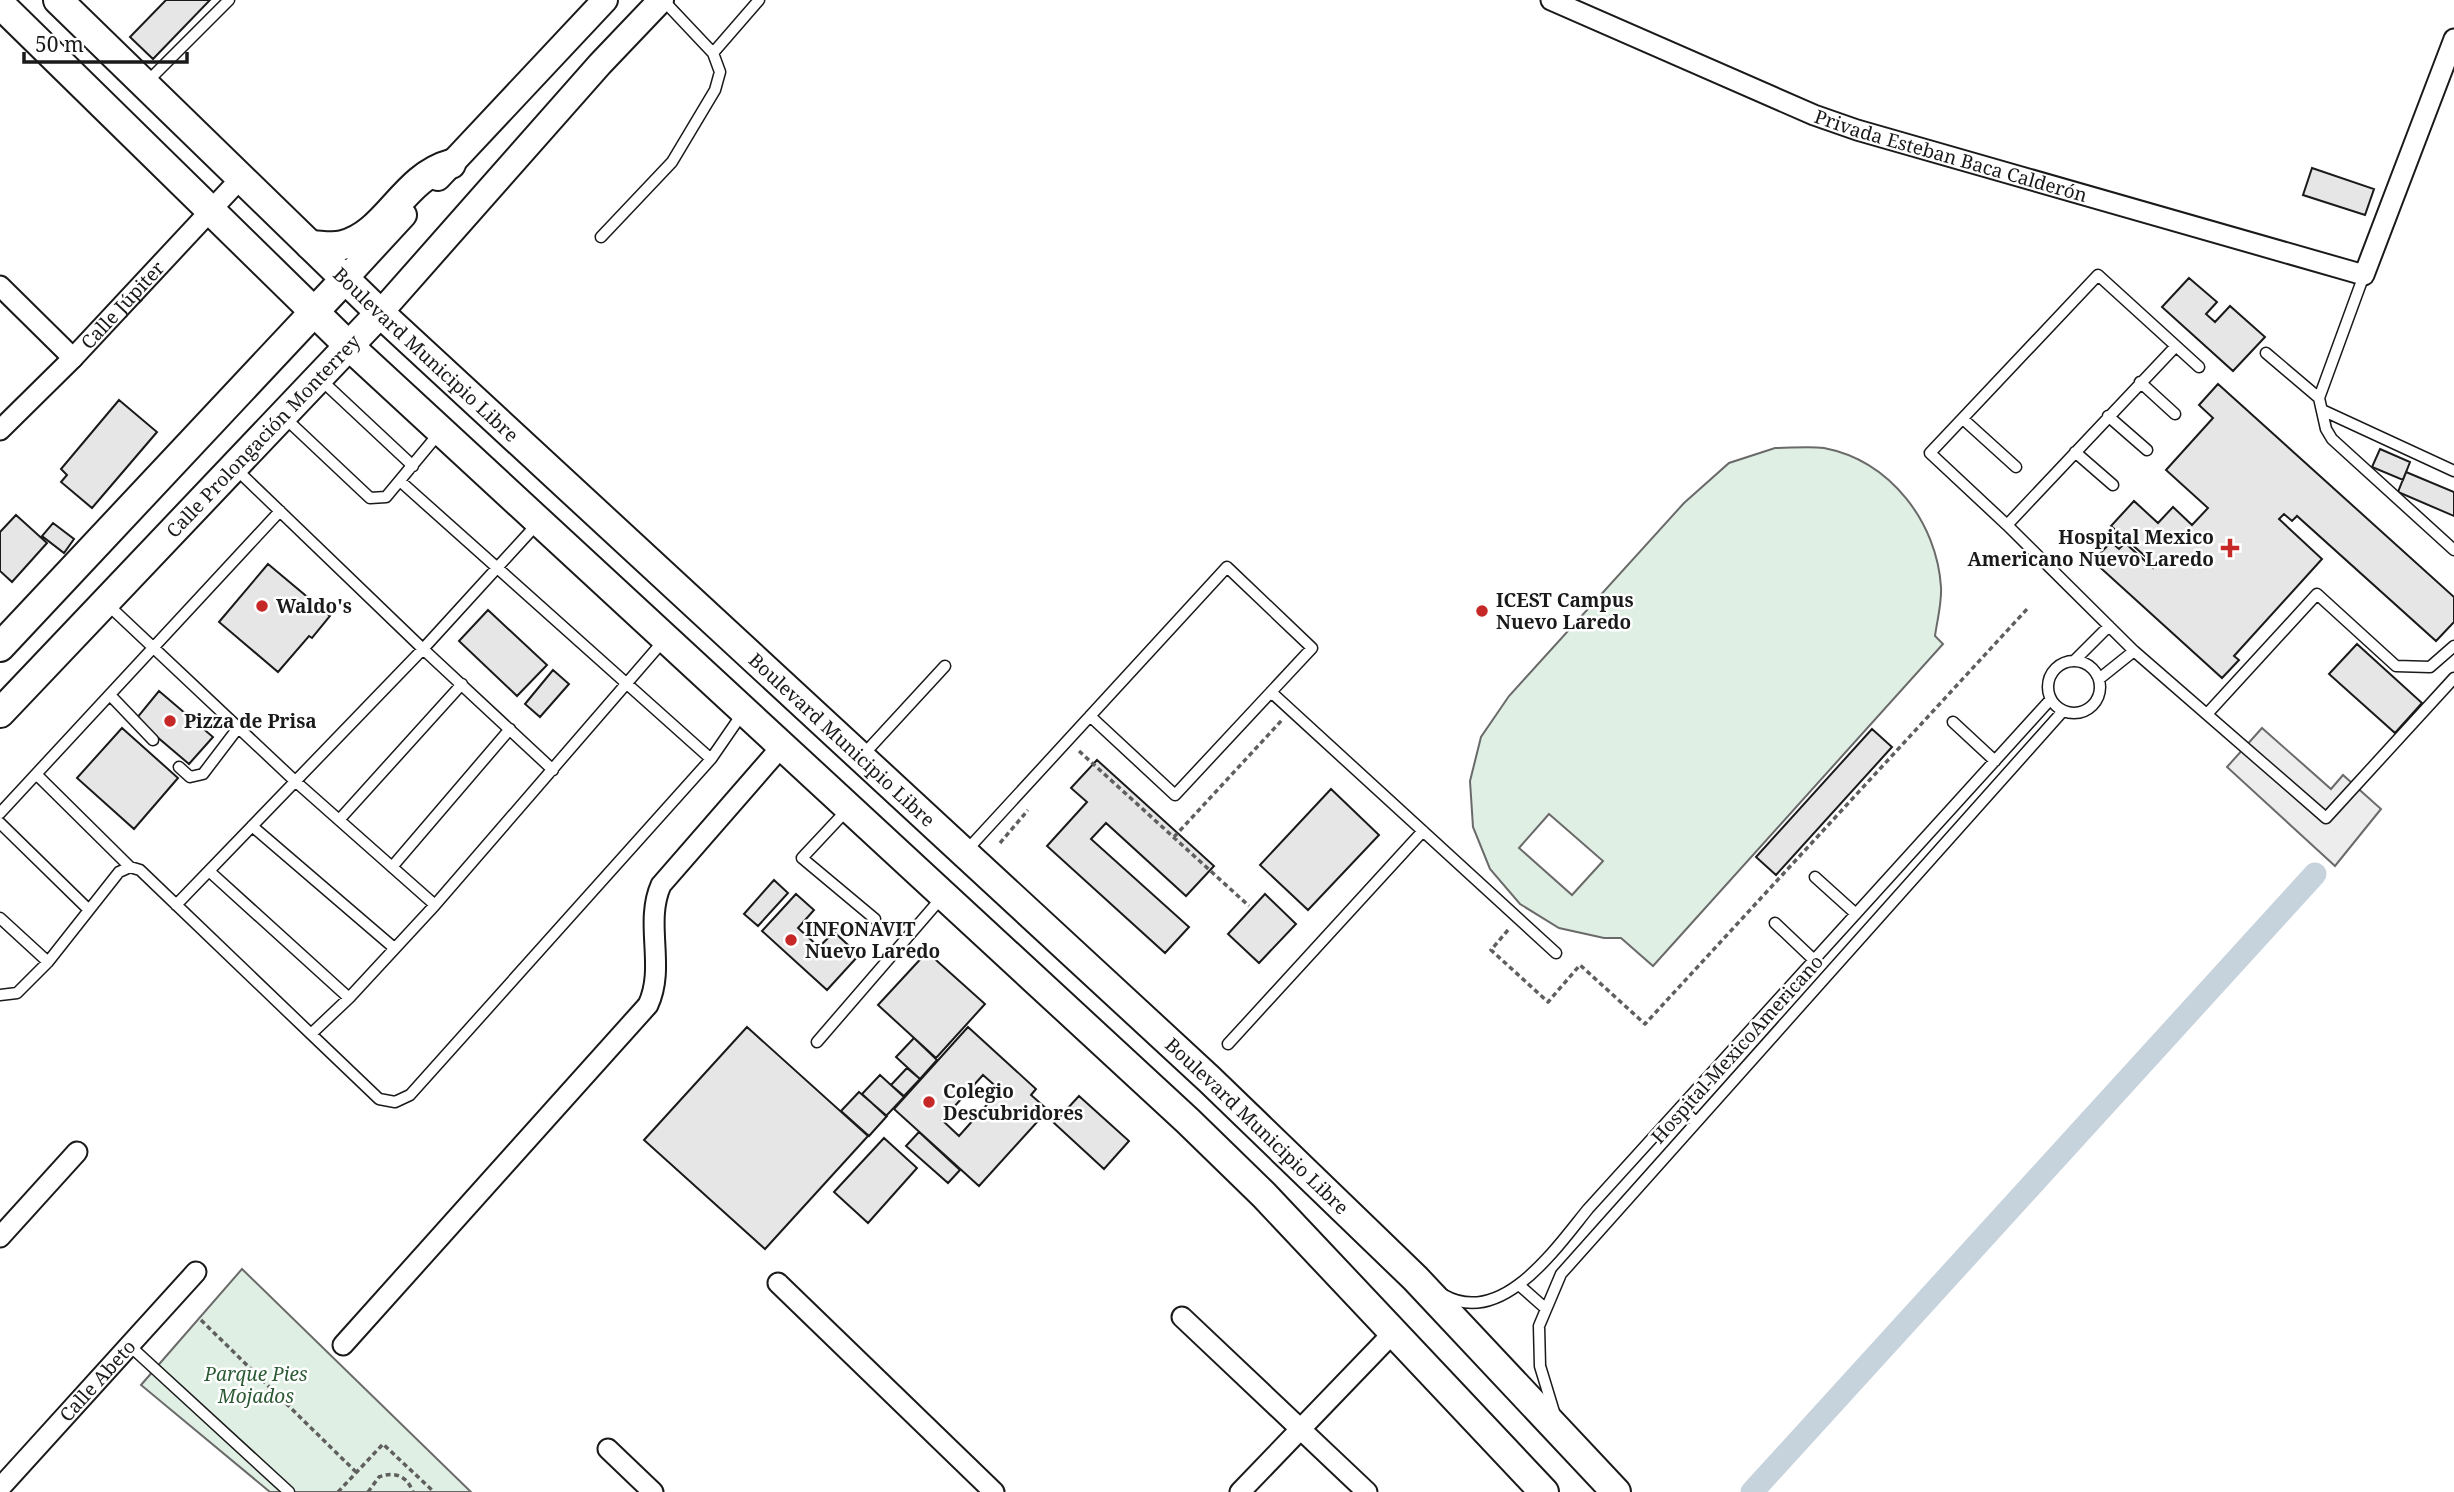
<svg xmlns="http://www.w3.org/2000/svg" width="2454" height="1492" viewBox="0 0 2454 1492" font-family="'Noto Serif',serif">
  <style>
    .green { fill: #e0efe3; stroke: #6a6a6a; stroke-width: 2; fill-rule: evenodd }
    .parking { fill: #ededed; stroke: #6a6a6a; stroke-width: 2 }
    .lines { fill: none; stroke-linecap: round; stroke-linejoin: round }
    .canal { stroke: #c6d2dc; stroke-width: 23 }
    .building { fill: #e6e6e6; stroke: #1a1a1a; stroke-width: 2; fill-rule: evenodd }
    .service-casing { stroke: #1a1a1a; stroke-width: 13 }
    .minor-casing { stroke: #1a1a1a; stroke-width: 23 }
    .tertiary-casing { stroke: #1a1a1a; stroke-width: 28 }
    .secondary-casing { stroke: #1a1a1a; stroke-width: 32 }
    .path { stroke: #5f5f5f; stroke-width: 3.5; stroke-dasharray: 5 3.5; stroke-linecap: butt }
    .service { stroke: #fff; stroke-width: 10 }
    .minor { stroke: #fff; stroke-width: 19 }
    .tertiary { stroke: #fff; stroke-width: 24 }
    .secondary { stroke: #fff; stroke-width: 28 }
    .poi-dot { fill: #c62828; stroke: #fff; stroke-width: 2.5 }
    .labels { text-anchor: middle; dominant-baseline: central; stroke-width: 5; stroke-linejoin: round; paint-order: stroke }
    .street-label { font-size: 19px; fill: #1a1a1a; stroke: #fff }
    .poi-label { font-size: 19px; font-weight: bold; fill: #1a1a1a; stroke: #fff; text-anchor: start }
    .park-label { font-size: 19px; font-style: italic; fill: #2b5a34; stroke: #fff }
  </style>
  <rect width="100%" height="100%" fill="#fff"/>
  <path class="green" d="M1775,448C1791,448 1809,446 1824,448C1891,461 1937,523 1941,587C1942,603 1937,621 1935,636L1943,644L1653,966L1621,938H1604L1559,928L1520,904L1490,869L1473,827L1470,781L1481,737L1509,696L1684,503L1729,463ZM1549,814L1603,861L1572,895L1519,848Z
    M242,1269L471,1492H270L141,1385Z"/>
  <path class="parking" d="M2262,728L2331,789L2343,775L2381,809L2335,866L2227,767Z"/>
  <g class="lines">
    <path class="canal" d="M1752,1492L2315,874"/>
  </g>
  <path class="building" d="M166,0H210L153,59L130,37Z
    M2312,168L2374,189L2365,215L2303,195Z
    M2189,278L2217,302L2206,314L2215,322L2230,306L2265,337L2233,371L2162,307Z
    M2218,384L2454,597V622L2436,641L2297,516L2292,521L2284,514L2279,519L2322,559L2234,656L2239,660L2222,678L2093,561L2111,542L2119,549L2125,543L2153,568L2155,565L2111,526L2134,501L2158,523L2173,507L2192,525L2208,508L2166,470L2213,418L2199,405Z
    M119,400L157,432L92,508L61,482L67,475L61,469Z
    M2380,449L2410,462L2403,480L2372,467Z
    M2406,472L2454,492V516L2398,492Z
    M16,515L47,543L12,582L0,571V532Z
    M53,523L74,539L64,553L42,536Z
    M268,564L330,616L312,638L309,636L278,672L219,622Z
    M488,610L547,665L517,696L459,641Z
    M2357,644L2422,703L2395,733L2329,674Z
    M553,670L569,684L540,717L525,704Z
    M159,691L213,737L189,764L136,719Z
    M122,728L178,778L134,829L77,778Z
    M1872,729L1892,747L1776,875L1756,857Z
    M1097,760L1214,866L1186,896L1106,823L1091,839L1189,927L1165,953L1047,846L1087,802L1071,788Z
    M1331,789L1379,835L1308,910L1260,865Z
    M774,880L788,893L758,926L744,914Z
    M796,894L814,910L798,928L819,947L834,932L859,955L827,990L762,931Z
    M1265,894L1296,924L1259,963L1228,934Z
    M927,952L985,1004L936,1058L878,1005Z
    M747,1027L868,1136L765,1249L644,1140Z
    M968,1027L1036,1089L1031,1095L1048,1110L979,1186L894,1109ZM983,1075L1000,1090L959,1136L942,1120Z
    M914,1038L937,1060L920,1079L896,1057Z
    M907,1068L920,1079L904,1096L891,1085Z
    M880,1075L904,1097L886,1116L862,1094Z
    M859,1092L887,1116L869,1136L841,1111Z
    M1079,1096L1129,1141L1104,1169L1054,1123Z
    M919,1132L960,1170L948,1183L906,1146Z
    M884,1138L917,1168L868,1223L834,1192Z"/>
  <g class="lines">
    <defs>
      <path id="service" d="M713,53L759,0
        M147,82L229,0
        M601,237L672,162L715,90L720,72L713,53L663,0
        M2364,275L2319,398L2326,429L2332,439L2454,550
        M2176,346L2007,525L2134,651L2326,818L2454,678
        M2266,353L2319,398
        M319,378L413,466
        M2140,382L2175,414
        M2322,410L2454,471
        M2108,416L2147,450
        M284,417L370,498L386,497L440,432
        M1963,419L2016,467
        M2075,452L2113,485
        M236,469L423,649L538,523
        M400,481L711,759
        M2007,525L1930,453L2098,275L2199,367
        M106,603L295,781L435,905
        M2048 687a26 26 0 1 1 52 0a26 26 0 1 1-52 0Z
        M2074,661L2109,626
        M2099,679L2134,651
        M1271,692L1556,953
        M110,695L153,740
        M2207,714L2317,594L2396,666L2430,667L2454,646
        M1953,722L1995,761
        M863,755L945,666
        M179,767L190,777L203,774L238,728
        M37,775L130,867
        M846,811L802,858L875,919
        M0,813L280,511
        M339,820L462,684
        M0,823L88,909
        M252,826L393,947
        M967,850L1227,567L1312,648L1175,795L1090,716
        M392,867L510,729
        M209,871L349,998
        M1815,877L1856,914
        M176,905L423,649L553,770
        M0,918L48,962
        M1775,923L1814,960
        M0,995L17,993L48,962L119,872L130,867L140,870L311,1034L349,998L435,905L665,639
        M311,1034L379,1099L395,1102L410,1095L711,759L742,714
        M817,1042L943,896
        M1228,1044L1423,831
        M1681,1107L1695,1122
        M1519,1285L1545,1308
        M1444,1295C1502,1328 1557,1247 1588,1209L2050,700
        M130,1346L289,1492
        M1554,1412L1540,1366L1539,1326L1561,1274L2063,711"/>
      <g id="minor">
        <path id="s1" d="M1551,0L1814,115L1857,130L2364,275L2454,39"/>
        <path d="M0,286L73,358"/>
        <path id="s2" d="M0,430L73,358L241,178"/>
        <path d="M0,1237L77,1152"/>
        <path d="M778,1283L994,1492"/>
        <path d="M1182,1317L1367,1492"/>
        <path d="M343,1345L648,1005C666,967 644,923 661,885L782,746"/>
        <path d="M608,1449L653,1492"/>
        <path id="s3" d="M0,1488L196,1272"/>
        <path d="M1240,1492L1392,1334"/>
      </g>
      <path id="tertiary" d="M438,178L605,0
        M345,279L404,215
        M380,313L600,64L661,0"/>
      <g id="secondary">
        <path id="s4" d="M58,0L380,313L1209,1079L1415,1278L1616,1492"/>
        <path d="M0,4L348,345L1188,1121L1264,1195L1544,1492"/>
        <path d="M310,245C320,245 332,248 343,245C387,234 403,177 451,164"/>
        <path d="M0,647L345,279"/>
        <path id="s5" d="M0,713L380,313"/>
      </g>
    </defs>
    <use href="#service" class="service-casing"/>
    <use href="#minor" class="minor-casing"/>
    <use href="#tertiary" class="tertiary-casing"/>
    <use href="#secondary" class="secondary-casing"/>
    <path class="path" d="M1079,751L1249,906
      M1174,837L1282,720
      M1000,843L1028,810
      M1508,930L1491,950L1548,1002L1580,965L1645,1024L2028,608
      M201,1320L356,1472
      M338,1492L383,1444L434,1492
      M368,1492L379,1477C395,1471 407,1476 413,1492"/>
    <use href="#service" class="service"/>
    <use href="#minor" class="minor"/>
    <use href="#tertiary" class="tertiary"/>
    <use href="#secondary" class="secondary"/>
  </g>
  <g class="poi-dot">
    <path d="M2226.5 537.5h7v7h7v7h-7v7h-7v-7h-7v-7h7z"/>
    <circle cx="262" cy="606" r="7"/>
    <circle cx="1482" cy="611" r="7"/>
    <circle cx="170" cy="721" r="7"/>
    <circle cx="791" cy="940" r="7"/>
    <circle cx="929" cy="1102" r="7"/>
  </g>
  <g class="labels">
    <g class="street-label">
      <text stroke="none"><textPath href="#s1" startOffset="430">Privada Esteban Baca Calderón</textPath></text>
      <text stroke="none"><textPath href="#s2" startOffset="175">Calle Júpiter</textPath></text>
      <text stroke="none"><textPath href="#s4" startOffset="511">Boulevard Municipio Libre</textPath></text>
      <text stroke="none"><textPath href="#s5" startOffset="382">Calle Prolongación Monterrey</textPath></text>
      <text stroke="none"><textPath href="#s4" startOffset="1078">Boulevard Municipio Libre</textPath></text>
      <text transform="translate(1737 1049) rotate(-48)">Hospital MexicoAmericano</text>
      <text stroke="none"><textPath href="#s4" startOffset="1645">Boulevard Municipio Libre</textPath></text>
      <text stroke="none"><textPath href="#s3" startOffset="145">Calle Abeto</textPath></text>
    </g>
    <g class="poi-label">
      <text x="2214" y="537" text-anchor="end">Hospital Mexico<tspan x="2214" dy="22">Americano Nuevo Laredo</tspan></text>
      <text x="1496" y="600">ICEST Campus<tspan x="1496" dy="22">Nuevo Laredo</tspan></text>
      <text x="276" y="606">Waldo's</text>
      <text x="184" y="721">Pizza de Prisa</text>
      <text x="805" y="929">INFONAVIT<tspan x="805" dy="22">Nuevo Laredo</tspan></text>
      <text x="943" y="1091">Colegio<tspan x="943" dy="22">Descubridores</tspan></text>
    </g>
    <g class="park-label">
      <text x="256" y="1374">Parque Pies<tspan x="256" dy="22">Mojados</tspan></text>
    </g>
  </g>
  <path d="M24 52v10h163v-10" fill="none" stroke="#1a1a1a" stroke-width="3.5"/>
  <text x="35" y="52" font-size="21" fill="#1a1a1a" stroke="#ffffff" stroke-width="5" paint-order="stroke">50 m</text>
</svg>
